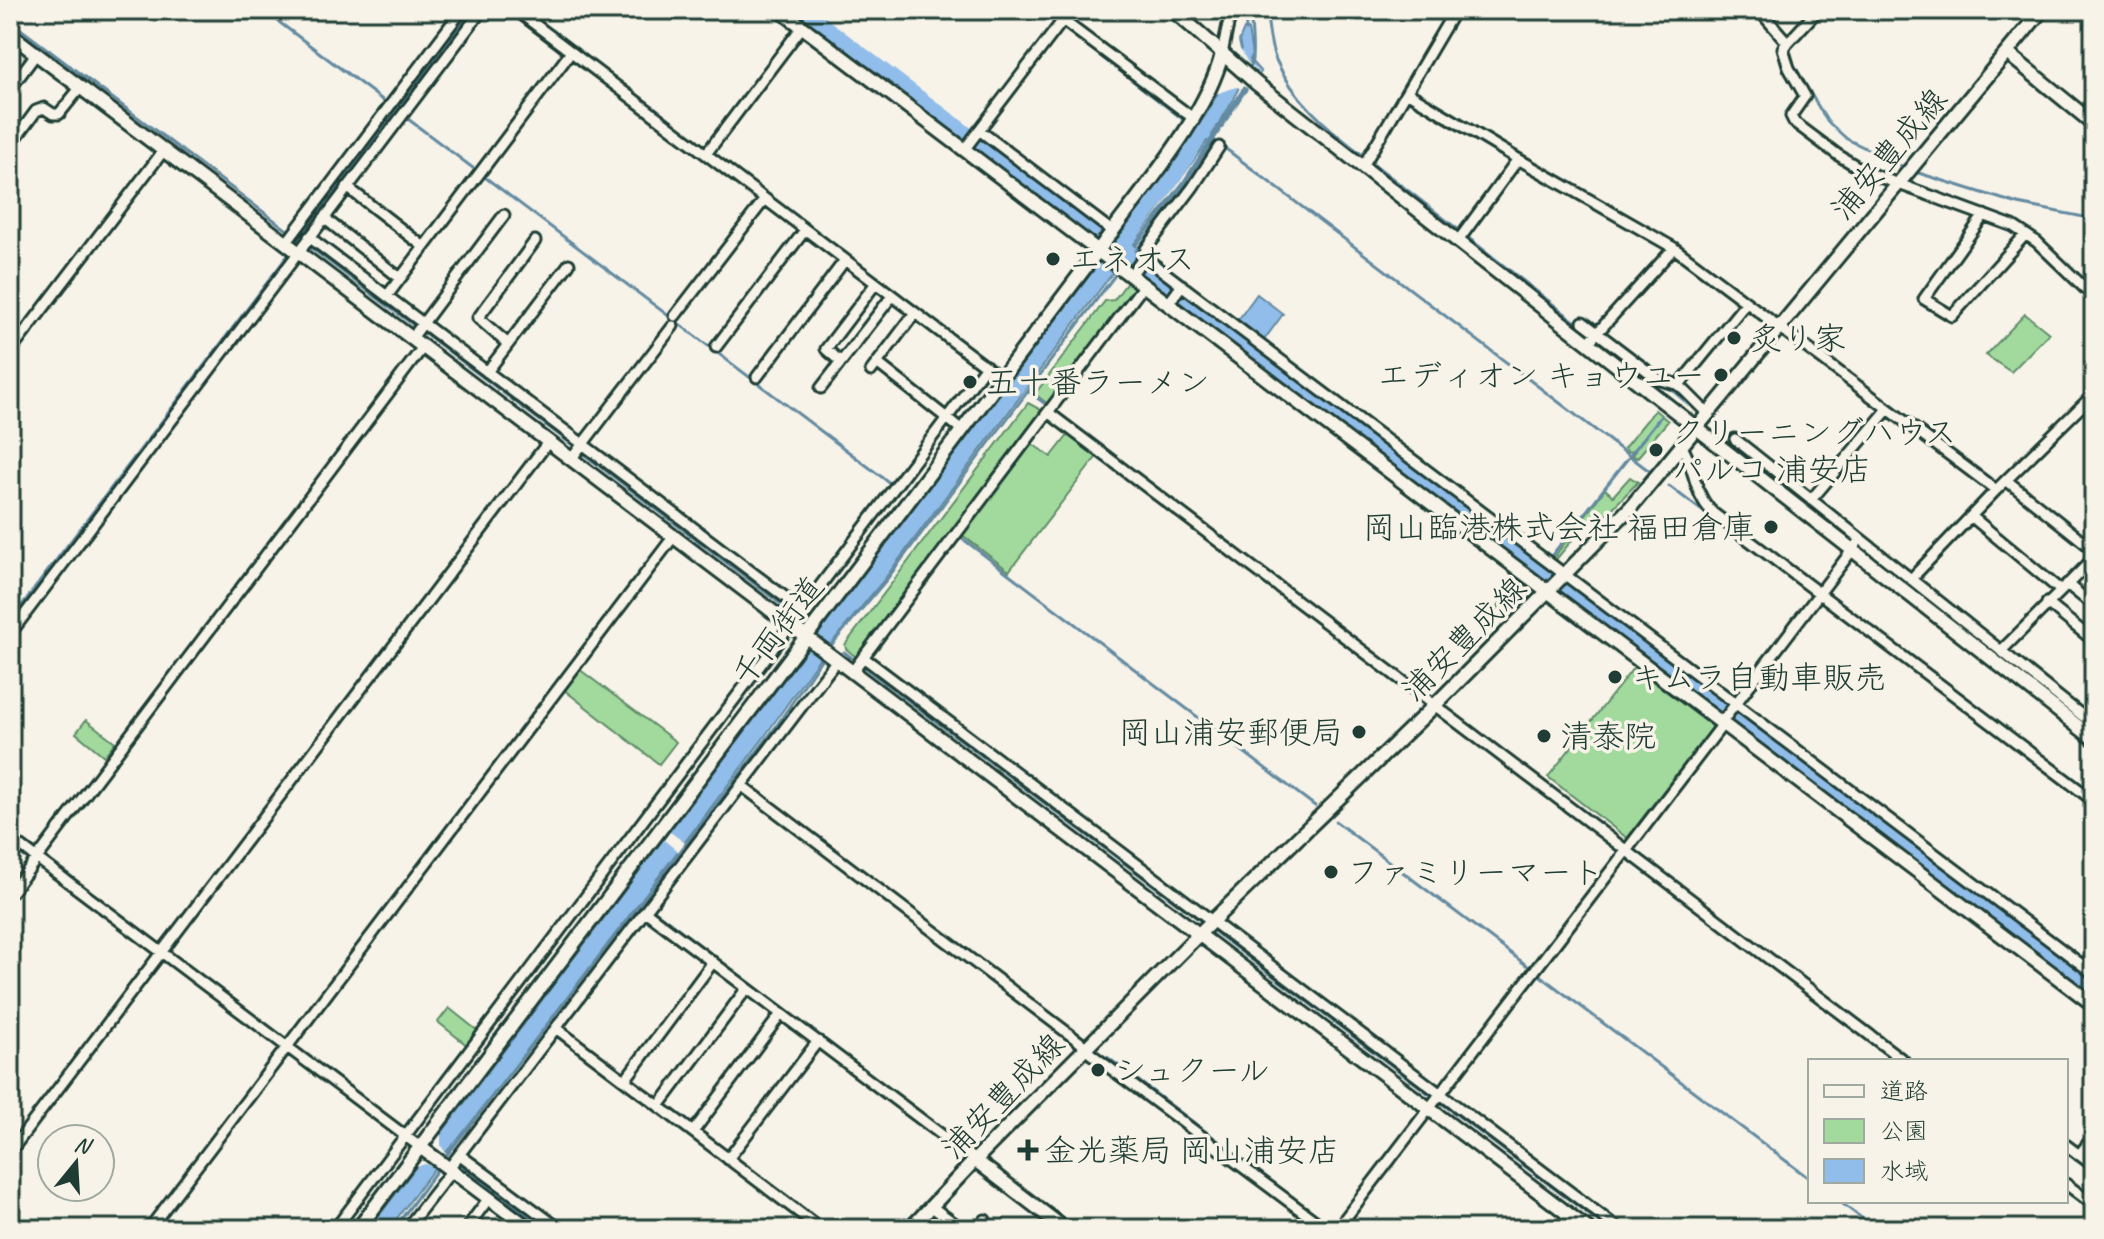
<svg xmlns="http://www.w3.org/2000/svg" width="2104" height="1239" viewBox="0 0 2104 1239" font-family="Caveat,'Klee One',sans-serif">
  <style>
    .green { fill: #a2da9e; stroke: #608c69; stroke-width: 2 }
    .water { fill: #91bdea; stroke: #638aa1; stroke-width: 2 }
    .pier { fill: #f7f3e8 }
    .lines { fill: none; stroke-linecap: round; stroke-linejoin: round }
    .stream { stroke: #638aa1; stroke-width: 3 }
    .river { stroke: #91bdea; stroke-width: 16 }
    .street-casing { stroke: #1f3d34; stroke-width: 15 }
    .secondary-casing { stroke: #1f3d34; stroke-width: 18 }
    .street { stroke: #f7f3e8; stroke-width: 9 }
    .secondary { stroke: #f7f3e8; stroke-width: 12 }
    .poi-dot { fill: #1f3d34; stroke: #f7f3e8; stroke-width: 3 }
    .labels { text-anchor: middle; dominant-baseline: central; stroke-width: 7; stroke-linejoin: round; paint-order: stroke }
    .street-label { font-size: 32px; fill: #1f3d34; stroke: #f7f3e8 }
    .poi-label { font-size: 32px; fill: #1f3d34; stroke: #f7f3e8; text-anchor: start }
  </style>
  <rect width="100%" height="100%" fill="#f7f3e8"/>
  <filter id="ink" filterUnits="userSpaceOnUse"><feTurbulence type="fractalNoise" baseFrequency=".0125" numOctaves="2"/><feDisplacementMap in="SourceGraphic" scale="16" xChannelSelector="R" yChannelSelector="G"/><feConvolveMatrix kernelMatrix="1 2 1 2 8 2 1 2 1" color-interpolation-filters="sRGB"/></filter>
  <g filter="url(#ink)">
    <path class="green" d="M1128,281L1137,288L1049,405L1035,394L1105,301L1114,300Z
      M2025,314L2049,333L2011,372L1986,355Z
      M1028,403L1043,411L856,657L846,649L845,645Z
      M1655,410L1668,421L1637,458L1633,456L1635,451L1628,452L1624,448Z
      M1070,433L1098,455L1009,571L961,534L1031,443L1051,457Z
      M1630,477L1638,482L1603,518L1595,512L1554,562L1551,561L1605,489L1613,496Z
      M1513,583L1519,588L1520,601L1502,619L1495,611Z
      M1634,667L1713,727L1627,838L1548,777Z
      M579,669L676,742L659,764L563,689Z
      M86,720L115,742L104,756L76,733Z
      M449,1008L479,1032L468,1046L438,1022Z"/>
    <path class="water" d="M1244,29H1248L1252,55L1250,60L1261,72L1246,91L1242,89L1249,62L1234,99L1212,135L1217,144L1207,141L1181,182L1134,244L1140,249L1128,264L1113,272L883,581L820,657L765,736L467,1130L448,1150L389,1229H369L1122,232L1207,113L1241,50L1239,41Z
      M1257,294L1283,314L1264,340L1238,320Z"/>
    <path class="pier" d="M1237,44L1247,61L1260,74L1248,90L1236,87L1216,94Z
      M1203,149L1205,150L1184,184L1139,244L1142,246L1140,248L1135,244Z
      M670,832L688,845L681,854L664,840Z
      M441,1132V1146L448,1156L438,1169L425,1164L413,1168Z"/>
    <g class="lines">
      <path class="stream" d="M263,10L385,102
        M1041,10L1057,22
        M1245,10L1246,30
        M1251,10C1250,28 1255,48 1251,66
        M1266,10C1269,26 1269,45 1276,60C1293,98 1327,128 1360,153
        M1751,10L1763,21
        M10,21L416,327
        M1063,27L1184,120
        M1790,59L1827,121L1847,139L1906,168
        M619,82L992,366
        M10,98L38,61
        M408,119L899,490
        M1222,146L1648,470
        M1375,165L1460,231
        M1912,171L2018,204L2094,219
        M1466,236L1587,331
        M296,244L471,10
        M1135,246L1183,183L1244,88
        M1136,251L1185,184L1246,89
        M422,331L575,447
        M1614,351L1657,385L1672,390L1689,405
        M1028,391L1048,406
        M1054,410L1427,693
        M954,418L988,374
        M1731,444L1850,537
        M581,452L806,623
        M1669,486L1810,592
        M959,536L1315,806
        M1865,550L2094,731
        M1549,559L1661,416
        M1821,601L2094,807
        M801,620L949,424
        M10,621L292,250
        M828,649L887,579L1118,271
        M844,652L1205,924
        M761,672L791,633
        M1447,708L1912,1061
        M1335,821L1810,1179
        M626,850L739,702
        M651,908L971,1151
        M924,918L1083,1039
        M1211,929L1608,1229
        M558,1037L813,1229
        M285,1041L453,821
        M1107,1057L1332,1227
        M443,1160L775,728L824,655
        M458,1162L545,1229
        M2066,1178L2094,1199
        M1839,1201L1876,1229
        M1066,1222L1075,1229
        M143,1229L281,1047
        M394,1229L439,1167"/>
      <path class="river" d="M802,10L1100,235
        M1111,244L2094,988"/>
      <defs>
        <path id="street" d="M516,10L1001,378
          M1049,10L1193,118
          M1759,10L1787,42
          M1818,10L1783,48L1789,68L1805,96L1791,116L1794,122L1838,155L1866,172L2013,226L2037,242L2094,297
          M1222,54L1231,10
          M10,89L36,54
          M1408,93L1518,159L1674,248L1996,490
          M979,130L1112,231
          M10,146L36,111L44,108L53,114H59L80,88
          M964,150L1063,20
          M706,154L802,27
          M1363,166L1455,10
          M347,187L424,247
          M1984,215L1924,299L1952,316L2025,235
          M324,218L400,278
          M309,237L802,610
          M1458,241L1518,159
          M287,242L462,10
          M1144,257L2094,974
          M1131,275L1144,257L1146,249L1193,187L1219,147
          M387,296L571,52
          M1168,304L1182,285
          M675,316L765,199
          M1583,322L1658,379L1679,385L1708,414
          M412,338L504,215
          M1588,343L1673,249
          M508,344L478,318L535,241
          M716,347L805,230
          M10,352L164,150
          M841,362L826,349L876,283
          M877,363L962,430
          M871,371L915,313
          M487,372L569,264
          M757,377L845,260
          M1679,385L1746,303
          M821,388L892,296
          M1049,413L1904,1061
          M1735,439L2094,725
          M1682,447C1696,468 1693,494 1713,513L2094,801
          M572,458L673,326
          M2006,480L2094,550
          M1811,500L1888,409
          M1971,516L2060,590
          M1911,579L1996,490L2094,394
          M2067,584L2094,606
          M2047,603L2094,641
          M10,634L482,10
          M2001,651L2094,558
          M863,657L1619,1229
          M852,672L1144,285
          M1721,723L1856,545
          M741,785L1081,1043L1091,1054L1326,1229
          M10,838L420,1147
          M10,894L423,347
          M646,912L975,1160
          M557,1029L821,1229
          M625,1080L713,962
          M659,1106L747,988
          M693,1132L781,1014
          M2066,1145L2094,1166
          M10,1152L549,441
          M460,1155L560,1229
          M2079,1155L2094,1136
          M728,1159L818,1041
          M449,1168L837,660
          M2066,1184L2094,1205
          M932,1207L962,1229
          M149,1229L674,536
          M335,1229L986,366
          M406,1229L452,1170
          M466,1229L489,1198
          M978,1229L985,1220
          M1337,1229L1723,724"/>
        <path id="secondary" d="M780,10L2094,1005
          M1173,10L1257,84L2094,739
          M10,34L1588,1229
          M2007,53L2094,124
          M420,1147L530,1229
          M975,1160L1065,1229
          M358,1229L1103,244C1142,190 1206,117 1222,54
          M910,1229L975,1160L1205,928L1434,706L1630,508L2042,10"/>
      </defs>
      <use href="#street" class="street-casing"/>
      <use href="#secondary" class="secondary-casing"/>
      <use href="#street" class="street"/>
      <use href="#secondary" class="secondary"/>
    </g>
  </g>
  <g class="poi-dot">
    <circle cx="1053" cy="259" r="8"/>
    <circle cx="1734" cy="338" r="8"/>
    <circle cx="1721" cy="375" r="8"/>
    <circle cx="970" cy="382" r="8"/>
    <circle cx="1656" cy="450" r="8"/>
    <circle cx="1771" cy="527" r="8"/>
    <circle cx="1615" cy="677" r="8"/>
    <circle cx="1359" cy="732" r="8"/>
    <circle cx="1544" cy="736" r="8"/>
    <circle cx="1331" cy="872" r="8"/>
    <circle cx="1098" cy="1070" r="8"/>
    <path d="M1024 1138h8v8h8v8h-8v8h-8v-8h-8v-8h8z"/>
  </g>
  <g class="labels">
    <g class="street-label">
      <text transform="translate(1889 154) rotate(-50)">浦安豊成線</text>
      <text transform="translate(778 631) rotate(-53)">千両街道</text>
      <text transform="translate(1464 639) rotate(-45)">浦安豊成線</text>
      <text transform="translate(1003 1096) rotate(-46)">浦安豊成線</text>
    </g>
    <g class="poi-label">
      <text x="1069" y="259">エネオス</text>
      <text x="1750" y="338">炙り家</text>
      <text x="1705" y="375" text-anchor="end">エディオン キョウユー</text>
      <text x="986" y="382">五十番ラーメン</text>
      <text x="1672" y="432">クリーニングハウス<tspan x="1672" dy="37">パルコ 浦安店</tspan></text>
      <text x="1755" y="527" text-anchor="end">岡山臨港株式会社 福田倉庫</text>
      <text x="1631" y="677">キムラ自動車販売</text>
      <text x="1343" y="732" text-anchor="end">岡山浦安郵便局</text>
      <text x="1560" y="736">清泰院</text>
      <text x="1347" y="872">ファミリーマート</text>
      <text x="1114" y="1070">シュクール</text>
      <text x="1044" y="1150">金光薬局 岡山浦安店</text>
    </g>
  </g>
  <rect width="2104" height="1239" fill="none" stroke="#f7f3e8" stroke-width="40"/>
  <rect x="20" y="20" width="2064" height="1199" fill="none" stroke="#1f3d34" stroke-width="3" filter="url(#ink)"/>
  <rect x="1808" y="1059" width="260" height="144" fill="#f7f3e8" stroke="#a1aaa0" stroke-width="2"/>
  <rect x="1824" y="1085" width="40" height="12" fill="#f7f3e8" stroke="#a1aaa0" stroke-width="2"/>
  <text x="1880" y="1099" font-size="24" fill="#1f3d34">道路</text>
  <rect x="1824" y="1119" width="40" height="24" fill="#a2da9e" stroke="#a1aaa0" stroke-width="2"/>
  <text x="1880" y="1139" font-size="24" fill="#1f3d34">公園</text>
  <rect x="1824" y="1159" width="40" height="24" fill="#91bdea" stroke="#a1aaa0" stroke-width="2"/>
  <text x="1880" y="1179" font-size="24" fill="#1f3d34">水域</text>
  <g transform="translate(76 1163) rotate(18)"><circle r="38" fill="#f7f3e8" stroke="#a1aaa0" stroke-width="2"/>
  <path d="M0-6L14 30L0 20L-14 30Z" fill="#1f3d34"/>
  <text y="-12" font-size="22" font-weight="bold" text-anchor="middle" fill="#1f3d34">N</text>
  </g>
</svg>
